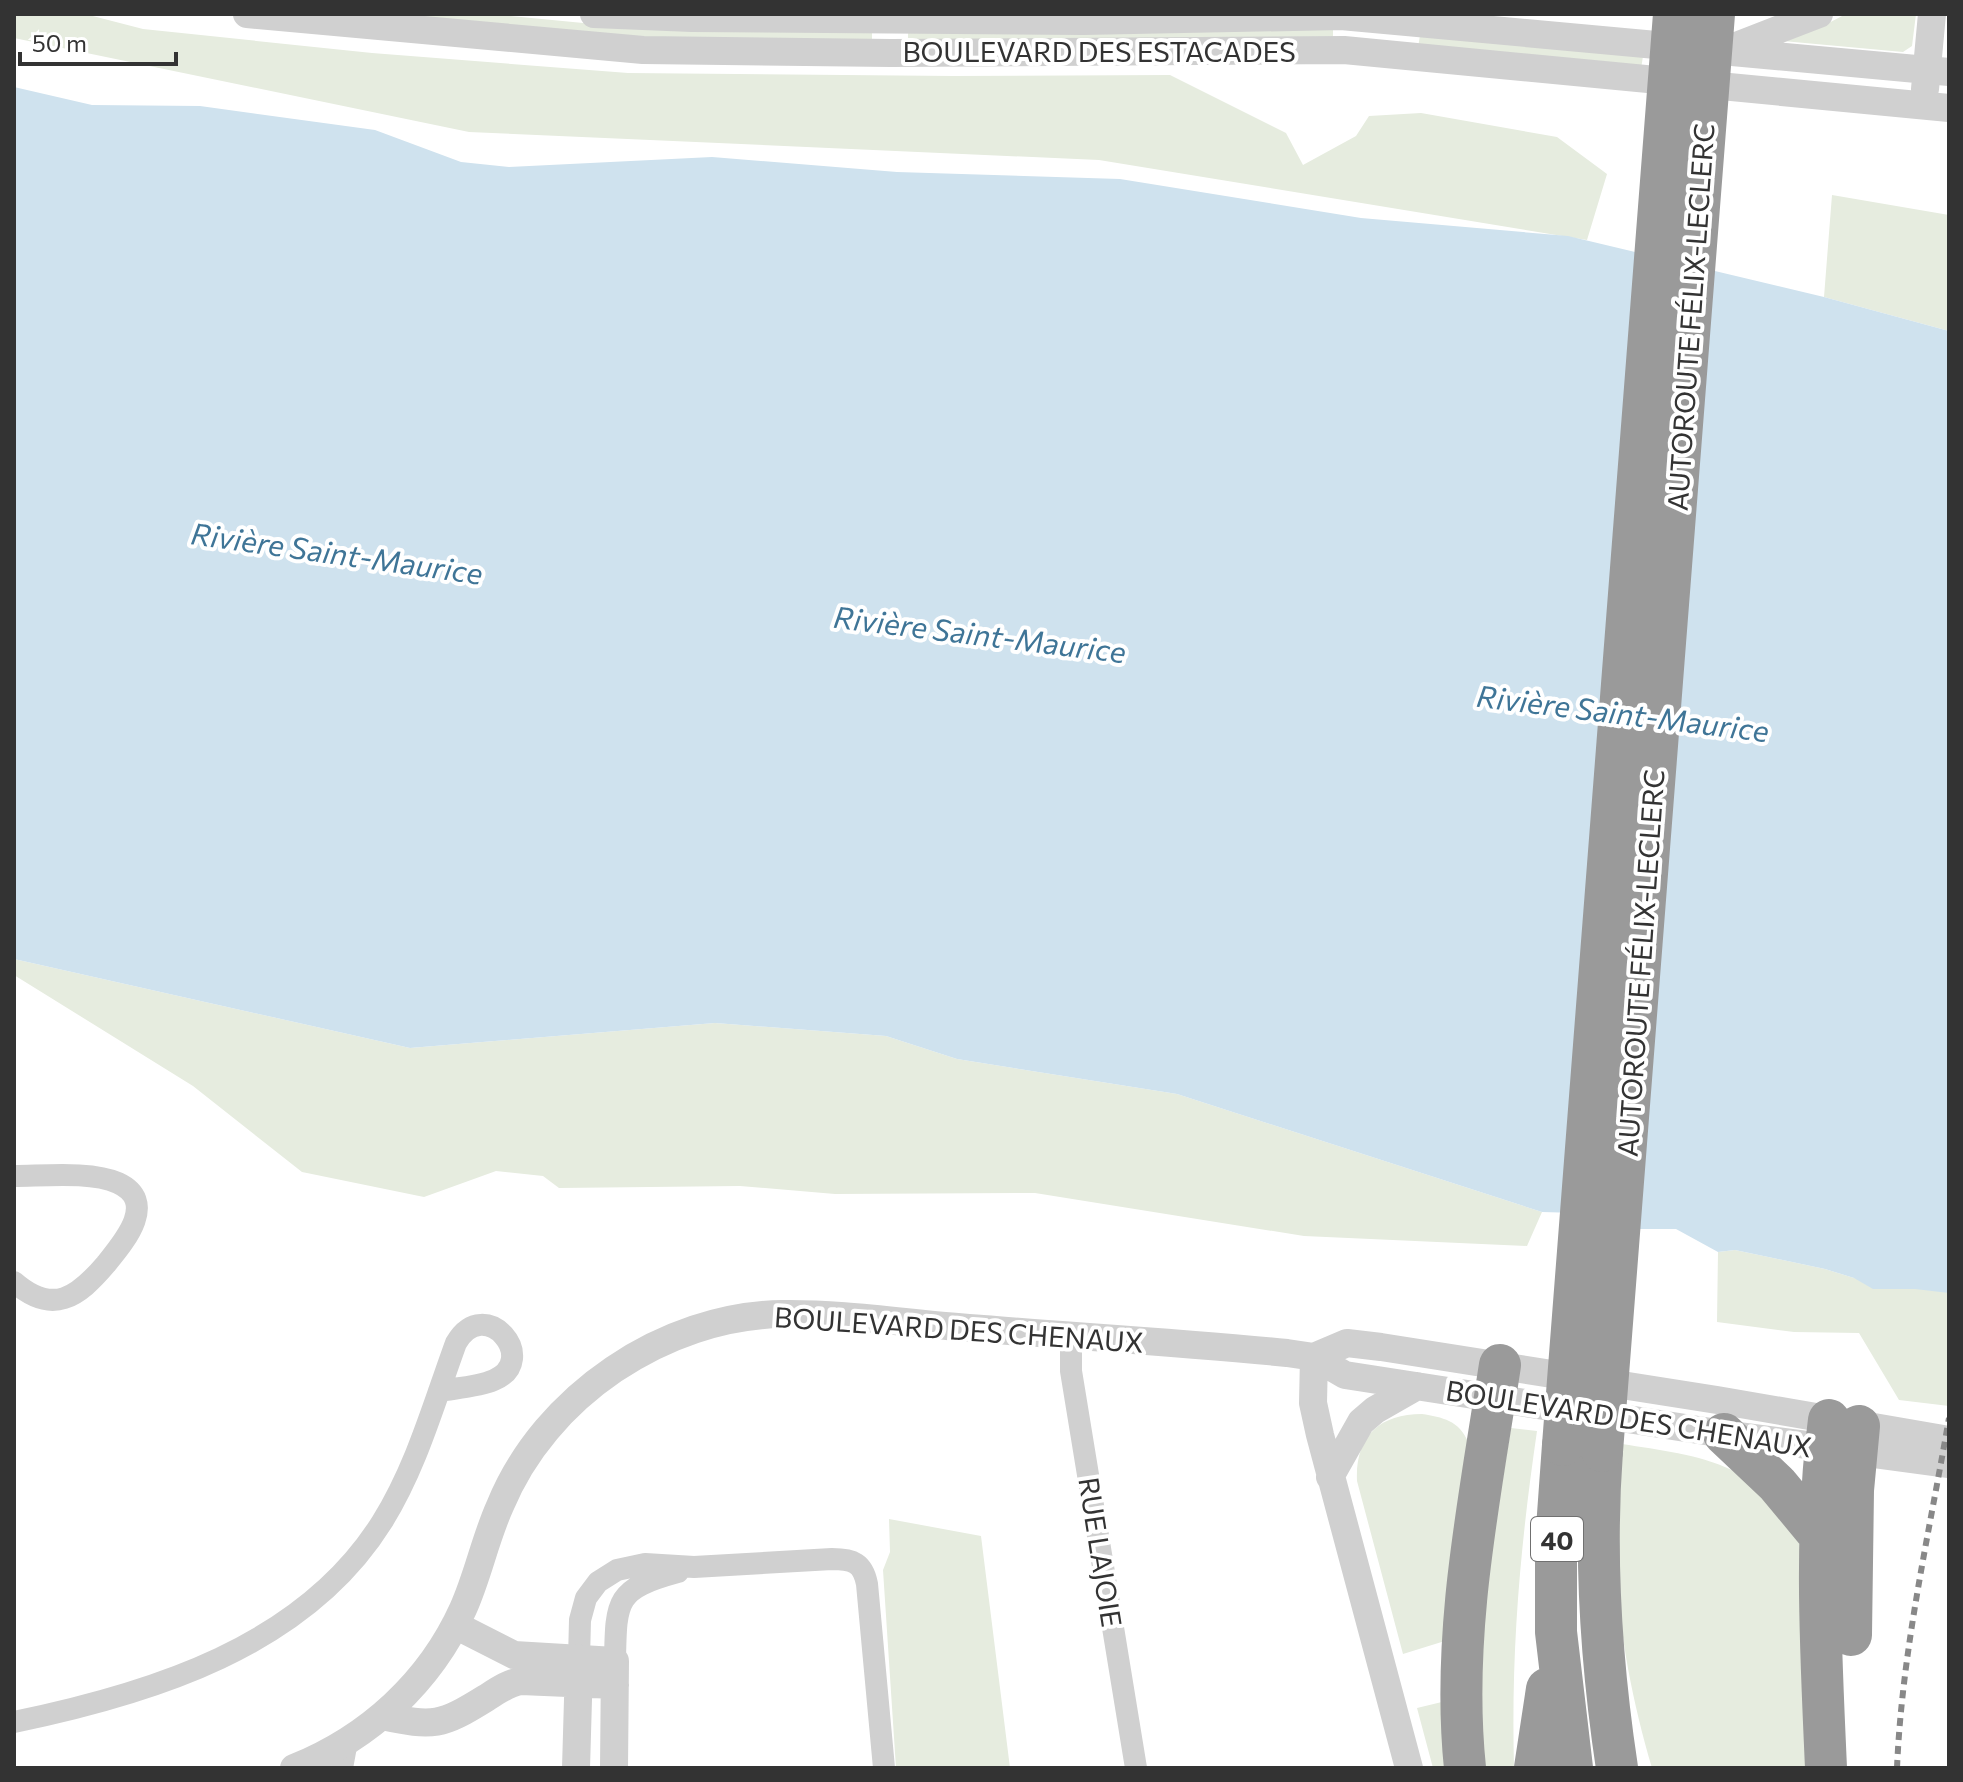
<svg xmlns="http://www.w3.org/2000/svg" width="1963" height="1782" viewBox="0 0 1963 1782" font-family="Commissioner,sans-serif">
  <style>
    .green { fill: #e6ecdf }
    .water { fill: #cfe2ee }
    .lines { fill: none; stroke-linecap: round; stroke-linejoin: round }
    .minor { stroke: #d0d0d0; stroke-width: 22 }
    .tertiary { stroke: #d0d0d0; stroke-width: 28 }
    .motorway { stroke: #9a9a9a; stroke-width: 42 }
    .rail { stroke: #888; stroke-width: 6; stroke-dasharray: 8 6; stroke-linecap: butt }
    .motorway-bridge { stroke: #9a9a9a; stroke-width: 42 }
    .labels { text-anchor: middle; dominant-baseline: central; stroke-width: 8; stroke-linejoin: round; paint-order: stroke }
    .shield { fill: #fff; stroke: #707070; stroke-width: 2 }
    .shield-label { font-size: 26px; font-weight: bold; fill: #333 }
    .street-label { font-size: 28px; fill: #333; stroke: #fff }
    .water-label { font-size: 30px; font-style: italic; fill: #3f7597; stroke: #fff }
  </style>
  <rect width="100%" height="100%" fill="#fff"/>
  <path class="green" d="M14,14H85L143,29L372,53L628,73L953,76L1170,75L1286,133L1303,165L1356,136L1369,116L1421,113L1557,137L1607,174L1587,240L1099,160L469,132L14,38Z
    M391,14H490L604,25L872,29V43L629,40Z
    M1846,14H1916L1912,46L1903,52L1783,41L1817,29Z
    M1333,27V41L908,42V28Z
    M1420,35L1643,56L1641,69L1418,48Z
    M1832,195L1949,215V331L1824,297Z
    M14,959L410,1048L715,1023L886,1036L957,1059L1177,1094L1542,1212L1527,1246L1304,1236L1035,1193L835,1194L740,1186L559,1188L543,1176L496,1171L424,1197L302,1172L193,1086L14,975Z
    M1735,1250L1825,1269L1854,1278L1949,1291V1406L1899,1400L1859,1333L1794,1332L1717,1322L1718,1252Z
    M1422,1414C1442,1417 1460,1421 1468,1442L1448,1640L1403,1654L1357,1481C1355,1437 1379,1414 1422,1414Z
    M1511,1428L1537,1431C1520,1547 1511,1651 1514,1768H1476V1644Z
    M1622,1444C1659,1450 1698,1454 1732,1470L1786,1514L1803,1551L1812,1768H1652C1633,1703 1619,1635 1617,1568C1616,1527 1620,1485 1622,1444Z
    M889,1519L981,1536L1010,1768H896L883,1570L890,1552Z
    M1446,1701L1450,1768H1433L1417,1708Z"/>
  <path class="water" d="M14,87L92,105L200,106L375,130L461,162L509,167L712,157L897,172L1120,179L1361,218L1568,236L1824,297L1949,331V1293L1915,1289H1873L1854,1278L1825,1269L1735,1250L1718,1252L1676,1229H1637L1577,1213L1542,1212L1177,1094L957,1059L886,1036L715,1023L410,1048L14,959Z"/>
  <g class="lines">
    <path class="minor" d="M14,1176C43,1176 92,1171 118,1183C159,1202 123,1243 106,1264C78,1297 53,1316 14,1282
      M1071,1336V1371L1136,1768
      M579,1659L580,1620L586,1598L598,1582L617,1570L645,1564L694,1567L832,1559C853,1559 863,1563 867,1584L884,1768
      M615,1661C616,1599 616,1589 678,1572
      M14,1722C150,1694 304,1647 382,1522C416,1468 434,1403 456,1343C485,1293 541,1360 494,1380C478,1387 456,1388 439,1391
      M342,1768L347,1741"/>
    <path class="tertiary" d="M247,14L643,50L891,53L1344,50L1949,108
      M594,14L692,18L1083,21L1341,16L1949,72
      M1731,48L1819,14
      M1925,89L1932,14
      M1314,1357L1347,1343L1381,1347L1717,1400L1949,1440
      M1314,1357L1313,1403L1320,1435L1409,1768
      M1330,1477L1361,1422L1375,1410L1417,1386
      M455,1625L514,1655L615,1661L614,1768
      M382,1716C434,1727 441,1726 486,1698C497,1691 508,1683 521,1681L615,1685
      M294,1768C369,1738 430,1682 463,1609C478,1576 485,1539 500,1506C545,1396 664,1316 782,1314C848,1313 917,1325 983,1329C1084,1337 1186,1343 1287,1353L1314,1357L1345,1375L1724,1434L1949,1464
      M576,1768L579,1665"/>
    <path class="motorway" d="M1724,1434L1777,1484L1821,1537
      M1563,1445L1556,1542V1632L1572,1768
      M1602,1451C1594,1558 1601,1662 1617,1768
      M1851,1635L1853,1490L1859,1426
      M1465,1768C1451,1634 1480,1497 1500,1365
      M1535,1768L1547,1689
      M1826,1768C1821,1653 1814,1535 1829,1420"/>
    <path class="rail" d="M1897,1768C1902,1650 1929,1534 1949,1418"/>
    <path class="motorway-bridge" d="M1563,1445L1674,14
      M1602,1451L1714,14"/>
  </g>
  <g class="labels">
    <rect class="shield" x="1531" y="1517" width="52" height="44" rx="6"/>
    <g class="shield-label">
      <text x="1557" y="1539">40</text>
    </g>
    <g class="street-label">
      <text x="1099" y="51">BOULEVARD DES ESTACADES</text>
      <text transform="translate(1690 317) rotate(-86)">AUTOROUTE FÉLIX-LECLERC</text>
      <text transform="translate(1640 963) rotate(-86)">AUTOROUTE FÉLIX-LECLERC</text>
      <text transform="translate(959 1329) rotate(4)">BOULEVARD DES CHENAUX</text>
      <text transform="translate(1629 1418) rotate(9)">BOULEVARD DES CHENAUX</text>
      <text transform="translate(1101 1552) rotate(81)">RUE LAJOIE</text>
    </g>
    <g class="water-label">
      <text transform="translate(337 552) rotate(8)">Rivière Saint-Maurice</text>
      <text transform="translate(980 633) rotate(7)">Rivière Saint-Maurice</text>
      <text transform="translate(1623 712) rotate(7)">Rivière Saint-Maurice</text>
    </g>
  </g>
  <rect width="1963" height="1782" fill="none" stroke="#333333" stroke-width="32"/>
  <path d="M20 52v12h156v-12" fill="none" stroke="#333333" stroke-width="4"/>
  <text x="32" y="52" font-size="24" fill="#333333" stroke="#ffffff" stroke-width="6" paint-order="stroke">50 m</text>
</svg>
